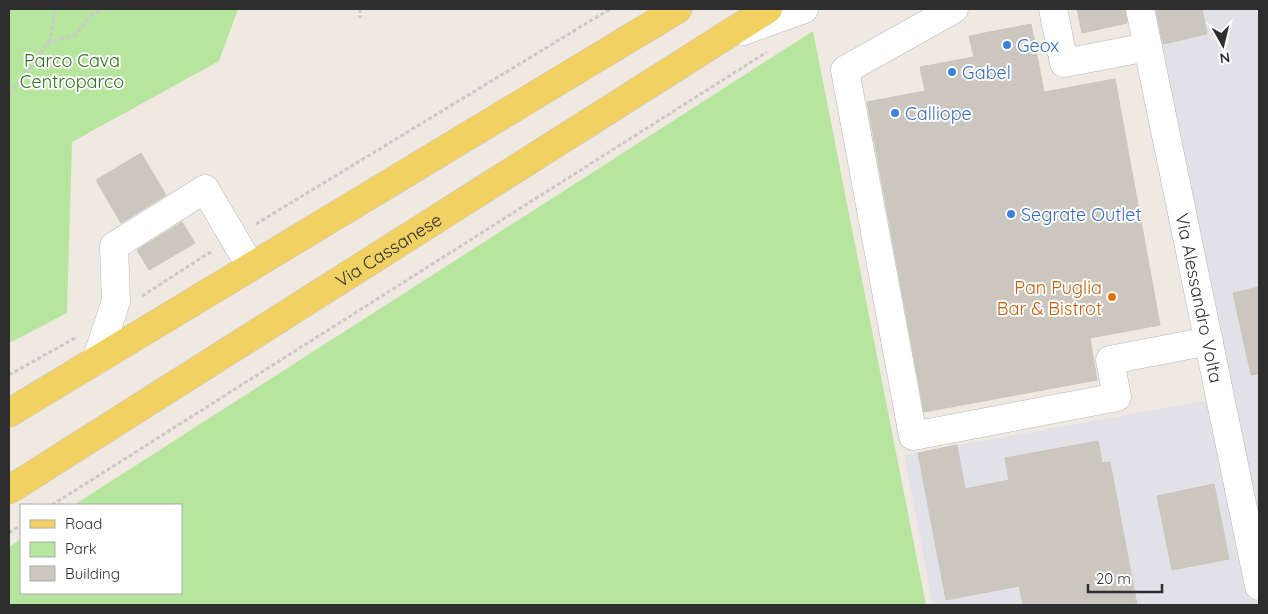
<svg xmlns="http://www.w3.org/2000/svg" width="1268" height="614" viewBox="0 0 1268 614" font-family="Quicksand,sans-serif">
  <style>
    .industrial { fill: #e3e1e8 }
    .green { fill: #b6e59e }
    .building { fill: #cbc7bf; stroke: #cbc5ba }
    .lines { fill: none; stroke-linecap: round; stroke-linejoin: round }
    .minor-casing { stroke: #b4b7c1; stroke-width: 29 }
    .major-casing { stroke: #c9c9c9; stroke-width: 29 }
    .path { stroke: #c9c9c9; stroke-width: 3; stroke-dasharray: 4 2.5; stroke-linecap: butt }
    .minor { stroke: #fff; stroke-width: 28 }
    .major { stroke: #f2d163; stroke-width: 28 }
    .shop-dot { fill: #3f7fe0; stroke: #fff; stroke-width: 2 }
    .food-dot { fill: #e8710a; stroke: #fff; stroke-width: 2 }
    .labels { text-anchor: middle; dominant-baseline: central; stroke-width: 4; stroke-linejoin: round; paint-order: stroke }
    .shop-label { font-size: 18px; fill: #366cbe; stroke: #fff; text-anchor: start }
    .park-label { font-size: 18px; fill: #2c6e1b; stroke: #fff }
    .street-label { font-size: 18px; fill: #2e2e2e; stroke: #fff }
    .food-label { font-size: 18px; fill: #c56008; stroke: #fff; text-anchor: end }
  </style>
  <rect width="100%" height="100%" fill="#efe9e1"/>
  <path class="industrial" d="M1140,9H1259V605H933L904,455L1220,398Z"/>
  <path class="green" d="M9,9H238L219,61L72,142L67,313L9,343Z
    M813,31L926,605H9V547L21,539V593H181V505H74Z"/>
  <path class="building" d="M1077,9H1125L1127,23L1082,33Z
    M1156,9H1202L1207,34L1163,44Z
    M1031,24L1044,92L1115,79L1160,325L1090,338L1097,380L924,412L867,102L925,91L920,67L974,57L969,36Z
    M141,153L166,195L121,223L96,180Z
    M182,222L195,243L149,270L137,250Z
    M1259,287V374L1251,375L1233,293Z
    M1098,441L1102,463L1110,462L1137,605H1023L1019,586L946,600L918,453L957,445L965,489L1009,480L1005,458Z
    M1214,484L1229,559L1172,570L1157,496Z"/>
  <g class="lines">
    <defs>
      <g id="minor">
        <path d="M954,9L845,70L913,436L1117,397L1110,360L1209,341"/>
        <path d="M1053,9L1064,63L1148,47"/>
        <path id="s1" d="M1140,9L1259,586"/>
        <path d="M743,31L804,9"/>
        <path d="M96,361L116,301L114,246L205,189L251,267"/>
      </g>
      <g id="major">
        <path d="M9,413L678,9"/>
        <path id="s2" d="M9,490L768,9"/>
      </g>
    </defs>
    <use href="#minor" class="minor-casing"/>
    <use href="#major" class="major-casing"/>
    <path class="path" d="M360,9V18
      M48,43L75,35L90,16L104,9
      M9,95L48,43L52,32L55,9
      M256,224L610,9
      M142,296L212,251
      M9,375L75,338
      M52,505L767,52
      M9,533L21,525"/>
    <use href="#minor" class="minor"/>
    <use href="#major" class="major"/>
  </g>
  <g class="shop-dot">
    <circle cx="1007" cy="45" r="5"/>
    <circle cx="952" cy="72" r="5"/>
    <circle cx="895" cy="113" r="5"/>
    <circle cx="1011" cy="214" r="5"/>
  </g>
  <circle class="food-dot" cx="1112" cy="297" r="5"/>
  <g class="labels">
    <g class="shop-label">
      <text x="1017" y="45">Geox</text>
      <text x="962" y="72">Gabel</text>
      <text x="905" y="113">Calliope</text>
      <text x="1021" y="214">Segrate Outlet</text>
    </g>
    <g class="park-label">
      <text x="72" y="60">Parco Cava<tspan x="72" dy="21">Centroparco</tspan></text>
    </g>
    <g class="street-label">
      <text stroke="none"><textPath href="#s2" startOffset="449">Via Cassanese</textPath></text>
      <text stroke="none"><textPath href="#s1" startOffset="295">Via Alessandro Volta</textPath></text>
    </g>
    <g class="food-label">
      <text x="1102" y="287">Pan Puglia<tspan x="1102" dy="21">Bar &amp; Bistrot</tspan></text>
    </g>
  </g>
  <rect width="1268" height="614" fill="none" stroke="#2e2e2e" stroke-width="20"/>
  <rect x="20" y="504" width="162" height="90" fill="#ffffff" stroke="#ababab"/>
  <rect x="30" y="520" width="25" height="8" fill="#f2d163" stroke="#ababab"/>
  <text x="65" y="529" font-size="15" fill="#2e2e2e">Road</text>
  <rect x="30" y="542" width="25" height="15" fill="#b6e59e" stroke="#ababab"/>
  <text x="65" y="554" font-size="15" fill="#2e2e2e">Park</text>
  <rect x="30" y="566" width="25" height="15" fill="#cbc7bf" stroke="#ababab"/>
  <text x="65" y="579" font-size="15" fill="#2e2e2e">Building</text>
  <g transform="translate(1223 45) rotate(172)" stroke="#ffffff" stroke-width="4" paint-order="stroke">
  <path d="M0-4L9 19L0 12L-9 19Z" fill="#2e2e2e"/>
  <text y="-8" font-size="14" font-weight="bold" text-anchor="middle" fill="#2e2e2e">N</text>
  </g>
  <path d="M1088 584v8h74v-8" fill="none" stroke="#2e2e2e" stroke-width="2.5"/>
  <text x="1096" y="584" font-size="15" fill="#2e2e2e" stroke="#ffffff" stroke-width="4" paint-order="stroke">20 m</text>
</svg>
